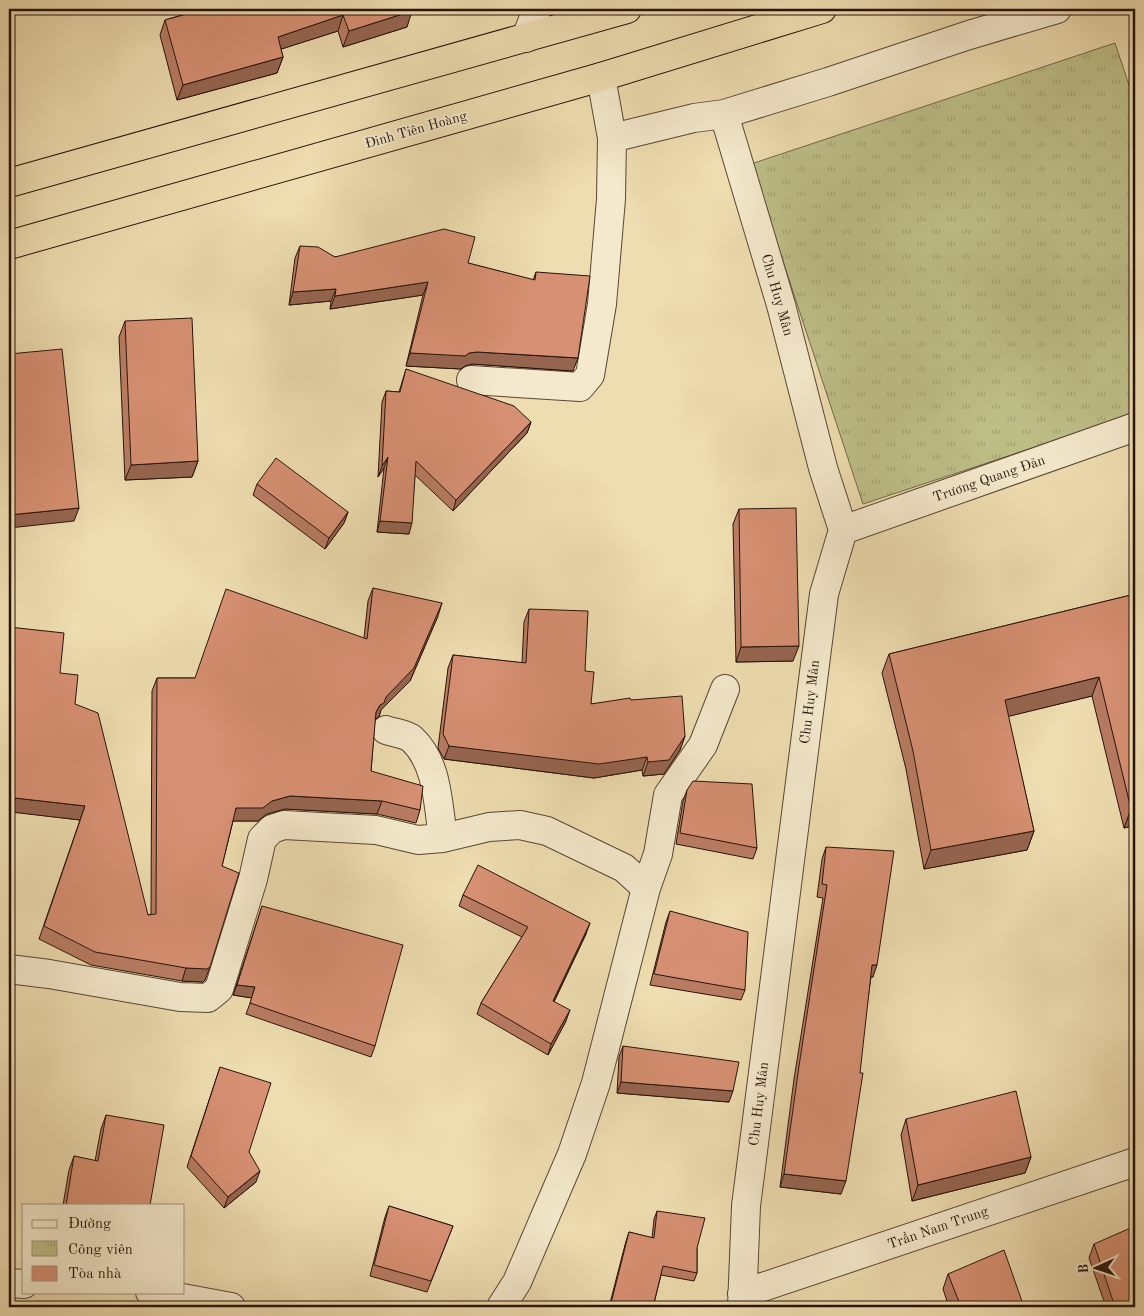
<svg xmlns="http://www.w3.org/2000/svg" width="1144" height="1316" viewBox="0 0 1144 1316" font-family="'Old Standard TT',serif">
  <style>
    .park { fill: url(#park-tufts); stroke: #726949 }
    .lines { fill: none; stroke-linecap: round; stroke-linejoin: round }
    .minor-casing { stroke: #594634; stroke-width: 30 }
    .highway-casing { stroke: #27130a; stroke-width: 30 }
    .minor { stroke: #f4e9cc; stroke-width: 28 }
    .highway { stroke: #eeddb0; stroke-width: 28 }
    .wall { fill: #b97c63; stroke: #27130a }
    .shaded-wall { fill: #966550; stroke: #27130a }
    .building { fill: #d79073; stroke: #27130a }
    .labels { text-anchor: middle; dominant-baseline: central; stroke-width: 4; stroke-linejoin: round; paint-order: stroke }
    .street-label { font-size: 14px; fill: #27130a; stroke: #f4e9cc }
  </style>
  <defs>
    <pattern id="park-tufts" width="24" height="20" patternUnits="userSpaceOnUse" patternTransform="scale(1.25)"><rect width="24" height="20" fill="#bebf88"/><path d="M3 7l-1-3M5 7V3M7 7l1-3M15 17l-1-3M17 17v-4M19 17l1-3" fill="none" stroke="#a3a374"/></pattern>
  </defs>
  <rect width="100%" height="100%" fill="#eeddb0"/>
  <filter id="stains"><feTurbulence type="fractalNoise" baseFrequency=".004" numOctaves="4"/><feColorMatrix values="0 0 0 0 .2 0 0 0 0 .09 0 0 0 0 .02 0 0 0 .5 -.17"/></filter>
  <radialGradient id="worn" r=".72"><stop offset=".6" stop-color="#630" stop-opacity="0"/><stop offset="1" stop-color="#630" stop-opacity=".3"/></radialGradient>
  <path class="park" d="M1115,43L1135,103V414L863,504L751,164Z"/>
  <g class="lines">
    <defs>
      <path id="minor" d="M526,38L537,9
        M724,114L781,305L823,468L843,530L824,594L746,1206L742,1307
        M612,138L694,118L724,114L828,82L969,35L1057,9
        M471,380L580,387L590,375L602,304L611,199L612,138L601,77
        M843,530L1135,427
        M386,730C394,733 406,734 412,739C438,763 438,805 443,838
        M9,969L49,974L180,997L208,998L219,989L253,879L262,839L272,829L284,825L376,830L418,840L443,838L489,827L520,825L547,831L624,868L646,888
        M9,1283L24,1284
        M150,1292L231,1307
        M742,1294L1135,1162
        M501,1307L517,1282L572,1154L596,1083L646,888L658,854L668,795L703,745L725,689"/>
      <path id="highway" d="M9,183L627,9
        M9,245L601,77L822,9"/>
    </defs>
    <use href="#minor" class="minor-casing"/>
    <use href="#highway" class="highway-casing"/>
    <use href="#minor" class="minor"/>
    <use href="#highway" class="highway"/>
  </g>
  <path class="wall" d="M199,9H411L407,27L343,47L338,31L281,49L283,57L277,73L177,100L160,35L165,20L199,10Z
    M300,246L335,257L468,263L533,280L536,272L573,371L472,364L465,366L461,369L406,366L423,295L330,309L331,301L289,305L295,258Z
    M125,321L198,461L192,477L125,480L119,337Z
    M406,369L531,422L527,433L453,511L415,475L409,534L377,532L384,468L378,477L382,402L386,391L399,392Z
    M257,484L348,512L344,523L325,549L253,495Z
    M739,509L793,661L736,662L733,524Z
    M373,588L438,616L410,681L381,710L379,717L375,719L371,771L420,810L416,823L377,814L285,809L267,814L258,821H233L222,866L205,980L203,982L182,981L91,965L39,939L80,820L14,812L13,820L9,832V627L60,673L75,704L148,915L151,914L152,691L157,678H195L364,638L368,601Z
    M1135,594V825L1124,828L1092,696L1008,716L1034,831L1027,850L924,869L906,769L882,673L889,654Z
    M529,609L585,671L591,704L631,700L685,736L680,750L664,774L643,776L642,770L594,778L444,759L438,748L448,668L453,655L522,663L524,622Z
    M687,790L757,848L753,859L676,844L683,801Z
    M826,847L873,977H871L841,1194L780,1187L794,1079L823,898L817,897L822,859Z
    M463,895L586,934L554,1002L566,1021L548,1055L477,1014L481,1003L522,937L459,906Z
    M262,906L375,1046L371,1057L246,1014L252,998L233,995Z
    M670,911L745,990L741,1000L650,985L666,922Z
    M623,1046L729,1102L617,1093L619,1057Z
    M220,1067L249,1152L256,1182L224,1208L187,1167Z
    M106,1115L150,1205H63L69,1170L74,1156L95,1161L101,1129Z
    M906,1119L1031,1157L1025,1173L912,1201L901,1135Z
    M389,1206L453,1226L427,1292L370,1276L385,1217Z
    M657,1211L697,1248V1273L694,1281L661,1275L653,1307H609L626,1241L629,1232L652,1238L654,1219Z
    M1094,1244L1135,1307H1106L1089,1258Z
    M948,1274L1024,1307H949L943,1289Z"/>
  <path class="shaded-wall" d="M412,11L407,27L343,47L349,31Z
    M343,15L338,31L272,52L278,37Z
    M283,57L277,73L177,100L183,85Z
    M428,282L423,295L330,309L335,296Z
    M336,289L331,301L289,305L293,292Z
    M477,352L578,358L573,371L472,364L465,366L461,369L406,366L410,353H469Z
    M531,422L527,433L453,511L456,500Z
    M388,457L384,468L378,477L382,466Z
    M198,461L192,477L125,480L131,465Z
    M79,508L74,521L9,528V515Z
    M348,512L344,523L325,549L329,538Z
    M380,521L412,523L409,534L377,532Z
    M442,603L438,616L410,681L381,710L379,717L375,719L376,712Z
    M799,646L793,661L736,662L741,647Z
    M1099,677L1092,696L998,719L1005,700Z
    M685,736L680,750L664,774L643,776L648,762Z
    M449,746L647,757L642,770L594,778L444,759Z
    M290,796L382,801L377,814L285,809L267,814L258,821H231L236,808L272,801Z
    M15,798L85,806L80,820L11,812Z
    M1135,808V825L1124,828L1131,809Z
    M9,820H13L9,832Z
    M1034,831L1027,850L924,869L931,850Z
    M590,923L586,934L549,1012L553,1001Z
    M872,965H877L873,977H868Z
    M210,967L205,980L203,982L182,981L186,968Z
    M237,985L255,987L252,998L233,995Z
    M570,1010L566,1021L548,1055L551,1044Z
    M621,1082L733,1091L729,1102L617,1093Z
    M1031,1157L1025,1173L912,1201L918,1185Z
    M260,1171L256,1182L224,1208L228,1197Z
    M784,1174L846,1181L841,1194L780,1187Z"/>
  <path class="building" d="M205,9H411L412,11L349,31L343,15L278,37L283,57L183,85L165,20Z
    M444,229L475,237L468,263L535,280L536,272L590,276L578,358L477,352L469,353L465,356L410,353L428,282L335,296L336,289L293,292L300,246L318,247L335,257Z
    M192,318L198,461L131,465L125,321Z
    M62,349L79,508L9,515V354Z
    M406,369L514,406L531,422L456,500L416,461L412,523L380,521L388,457L382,466L386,391L400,392Z
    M276,458L348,512L329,538L257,484Z
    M796,508L799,646L741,647L739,509Z
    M373,588L442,603L414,668L386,697L384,703L380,705L376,712L371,771L423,786L420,810L382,801L290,796L272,801L263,808H236L222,866L239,873L210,967L207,969L186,968L95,952L44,926L85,806L15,798L13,820H9V627L64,633L60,673L78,675L75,704L98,713L148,915L156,914L157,678H195L226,589L367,639Z
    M1135,594V808L1131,809L1099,677L1005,700L1034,831L931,850L913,751L889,654Z
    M529,609L588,611L585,671L594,672L591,704L630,698L631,700L682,696L685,736L669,760L648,762L647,757L599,764L449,746L443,734L453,655L526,663Z
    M693,781L752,784L757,848L680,833L687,790Z
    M826,847L894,851L877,965H872L860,1073H863L846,1181L784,1174L799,1066L827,885L822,884Z
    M478,865L590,923L553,1001L570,1010L551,1044L481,1003L528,927L463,895Z
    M262,906L403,945L375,1046L250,1003L255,987L237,985Z
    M670,911L748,932L745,990L654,974Z
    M623,1046L739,1062L733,1091L621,1082Z
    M220,1067L271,1083L249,1152L260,1171L228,1197L191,1156Z
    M1016,1091L1031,1157L918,1185L906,1119Z
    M106,1115L164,1125L150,1205H66L74,1156L98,1161Z
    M389,1206L453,1226L431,1281L374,1265Z
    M657,1211L705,1218L697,1248V1273L663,1266L653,1307H610L629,1232L654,1238Z
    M1135,1226V1307H1115L1094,1244Z
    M1004,1250L1024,1307H961L948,1274Z"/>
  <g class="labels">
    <g class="street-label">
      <text transform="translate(416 130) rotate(-16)">Đinh Tiên Hoàng</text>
      <text transform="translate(777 295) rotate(74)">Chu Huy Mân</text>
      <text transform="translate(989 479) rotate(-19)">Trương Quang Đản</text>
      <text transform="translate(810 702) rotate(-83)">Chu Huy Mân</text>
      <text transform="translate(759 1104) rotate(-83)">Chu Huy Mân</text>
      <text transform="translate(938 1228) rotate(-19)">Trần Nam Trung</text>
    </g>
  </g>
  <rect width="1144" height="1316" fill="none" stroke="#eeddb0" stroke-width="30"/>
  <rect x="10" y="10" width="1124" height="1296" fill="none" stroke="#27130a" stroke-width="2.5"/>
  <rect x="15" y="15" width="1114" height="1286" fill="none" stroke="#27130a"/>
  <rect x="22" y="1204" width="162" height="90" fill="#f4e9cc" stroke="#a2937e"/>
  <rect x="32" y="1220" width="25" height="8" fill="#f4e9cc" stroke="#a2937e"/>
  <text x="68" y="1228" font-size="15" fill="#27130a">Đường</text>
  <rect x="32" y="1241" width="25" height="15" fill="url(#park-tufts)" stroke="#a2937e"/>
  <text x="68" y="1254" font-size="15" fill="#27130a">Công viên</text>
  <rect x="32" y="1266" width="25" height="15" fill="#d79073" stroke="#a2937e"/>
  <text x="68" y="1278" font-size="15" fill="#27130a">Tòa nhà</text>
  <g transform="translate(1096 1268) rotate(267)" stroke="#f4e9cc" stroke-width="4" paint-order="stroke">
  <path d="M0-4L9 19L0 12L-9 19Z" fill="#27130a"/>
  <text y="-8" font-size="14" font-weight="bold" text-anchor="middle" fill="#27130a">B</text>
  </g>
  <rect width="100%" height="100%" filter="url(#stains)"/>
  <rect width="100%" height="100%" fill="url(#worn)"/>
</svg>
